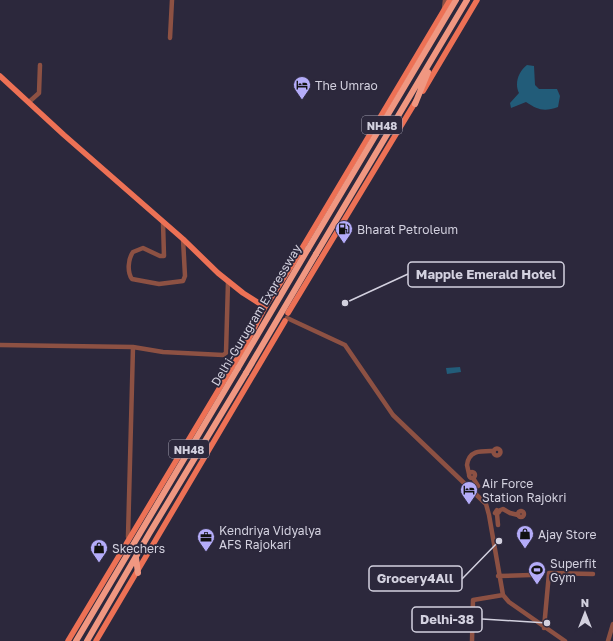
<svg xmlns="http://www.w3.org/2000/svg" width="613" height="641" viewBox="0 0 613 641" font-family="'Golos Text',sans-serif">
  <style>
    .water { fill: #225c79 }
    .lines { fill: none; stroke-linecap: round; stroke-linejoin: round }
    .minor { stroke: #8d5143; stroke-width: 4.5 }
    .major { stroke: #ed7155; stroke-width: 5.5 }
    .highway { stroke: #f09781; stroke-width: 6 }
    .highway-bridge { stroke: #f09781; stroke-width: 6 }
    .labels { text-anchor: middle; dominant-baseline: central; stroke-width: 3.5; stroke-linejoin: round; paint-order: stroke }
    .shield { fill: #2c283c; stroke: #a19eae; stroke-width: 1 }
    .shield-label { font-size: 11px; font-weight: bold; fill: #d3d1df }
    .poi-label { font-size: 12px; fill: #d3d1df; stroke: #2c283c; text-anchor: start }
    .street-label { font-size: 12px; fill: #d3d1df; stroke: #2c283c }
    .leader { fill: none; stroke: #d3d1df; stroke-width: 1.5 }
    .callout-dot { fill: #d3d1df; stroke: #2c283c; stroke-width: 1.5 }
    .callout { fill: #2c283c; stroke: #d3d1df; stroke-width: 1.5 }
    .callout-label { font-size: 13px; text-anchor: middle; font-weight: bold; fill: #d3d1df }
  </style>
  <rect width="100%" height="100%" fill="#2c283c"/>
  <path class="water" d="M527,65L534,66L535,85L539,89H557L560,96L558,107C544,112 538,110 526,102L511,108L510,103L519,93C514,83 519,71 527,65Z
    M460,367L461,372L447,374L446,368Z"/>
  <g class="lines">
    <path class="minor" d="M444,9L445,0
      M170,38L172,0
      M29,102L39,93L40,65
      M163,222L164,256H160L143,248L133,252C128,259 127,272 132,279L159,284L183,281L185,276L183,239
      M287,318L345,345L393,415L486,504L489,515L503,595L509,602L565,641
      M0,345L133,347L163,352L223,355L226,353L228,282
      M493.5 452a3.5 3.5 0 1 1 7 0a3.5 3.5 0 1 1-7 0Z
      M469 475a3 3 0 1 1 6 0a3 3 0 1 1-6 0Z
      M469,474L467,465C469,450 481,451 493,451
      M473,478L478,486
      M497,510L499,512L497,514L495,513Z
      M498,511L503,509L510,513L518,515
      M518 514a3 3 0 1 1 6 0a3 3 0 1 1-6 0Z
      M497,514L498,525
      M128,537L133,347
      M498,576L531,575
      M544,628L549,573L593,574
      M472,641L473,600L503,595
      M608,641L613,624"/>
    <path class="major" d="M0,76L64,135L183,239L218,273L243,293L265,307
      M423,91L477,0
      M288,313L416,101
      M68,641L246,344L265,307L292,265L450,0
      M96,641L285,321"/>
    <path class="highway" d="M415,104L428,72
      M308,249L456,0
      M316,254L467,0
      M136,558L138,573
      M76,641L238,368
      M87,641L149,534L246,373"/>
    <path class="highway-bridge" d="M238,368L308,249
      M246,373L316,254"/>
  </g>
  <defs>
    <symbol id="hotel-pin" viewBox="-11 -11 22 30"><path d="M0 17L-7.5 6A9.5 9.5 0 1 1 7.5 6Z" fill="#b4acf9" stroke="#2c283c"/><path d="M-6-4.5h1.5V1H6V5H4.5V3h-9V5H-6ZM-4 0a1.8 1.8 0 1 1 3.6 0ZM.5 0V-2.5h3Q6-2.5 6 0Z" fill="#111"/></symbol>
    <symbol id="fuel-pin" viewBox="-11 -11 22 30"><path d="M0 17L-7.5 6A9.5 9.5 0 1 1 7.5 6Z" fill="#b4acf9" stroke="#2c283c"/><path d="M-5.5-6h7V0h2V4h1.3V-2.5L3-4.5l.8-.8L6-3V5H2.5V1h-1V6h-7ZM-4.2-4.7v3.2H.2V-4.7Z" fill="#111"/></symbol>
    <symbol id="shop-pin" viewBox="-11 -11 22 30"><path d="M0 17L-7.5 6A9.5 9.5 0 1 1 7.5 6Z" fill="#b4acf9" stroke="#2c283c"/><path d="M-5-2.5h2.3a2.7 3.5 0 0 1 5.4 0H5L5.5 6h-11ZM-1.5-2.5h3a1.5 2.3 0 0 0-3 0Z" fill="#111"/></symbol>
    <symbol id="office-pin" viewBox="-11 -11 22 30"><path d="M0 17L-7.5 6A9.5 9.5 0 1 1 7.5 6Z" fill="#b4acf9" stroke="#2c283c"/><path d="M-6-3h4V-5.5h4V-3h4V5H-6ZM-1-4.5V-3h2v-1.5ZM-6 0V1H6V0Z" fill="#111"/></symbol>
    <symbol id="stadium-pin" viewBox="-11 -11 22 30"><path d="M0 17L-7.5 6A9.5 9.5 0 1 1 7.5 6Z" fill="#b4acf9" stroke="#2c283c"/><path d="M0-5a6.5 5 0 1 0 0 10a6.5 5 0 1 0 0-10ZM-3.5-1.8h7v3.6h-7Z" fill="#111"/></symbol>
  </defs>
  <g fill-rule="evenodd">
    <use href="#hotel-pin" x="292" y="75" width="20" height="27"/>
    <use href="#fuel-pin" x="334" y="219" width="20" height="27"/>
    <use href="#hotel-pin" x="459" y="480" width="20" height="27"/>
    <use href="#shop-pin" x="515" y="524" width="20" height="27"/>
    <use href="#office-pin" x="196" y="527" width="20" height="27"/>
    <use href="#shop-pin" x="89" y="538" width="20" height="27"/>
    <use href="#stadium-pin" x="527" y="560" width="20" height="27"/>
  </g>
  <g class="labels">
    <g class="shield">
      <rect x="362" y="116" width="40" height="18" rx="3"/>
      <rect x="169" y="440" width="40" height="18" rx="3"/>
    </g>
    <g class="shield-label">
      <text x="382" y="125">NH48</text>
      <text x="189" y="449">NH48</text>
    </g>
    <g class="poi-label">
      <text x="315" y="85">The Umrao</text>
      <text x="357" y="229">Bharat Petroleum</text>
      <text x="482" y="483">Air Force<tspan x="482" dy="14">Station Rajokri</tspan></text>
      <text x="219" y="530">Kendriya Vidyalya<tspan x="219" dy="14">AFS Rajokari</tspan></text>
      <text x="538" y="534">Ajay Store</text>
      <text x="112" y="548">Skechers</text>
      <text x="550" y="563">Superfit<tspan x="550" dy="14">Gym</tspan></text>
    </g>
    <g class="street-label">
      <text transform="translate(256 315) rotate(-59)">Delhi-Gurugram Expressway</text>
    </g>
  </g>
  <path class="leader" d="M345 303L408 274M499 541L462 579M547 623L482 619"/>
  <g class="callout-dot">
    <circle cx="345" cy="303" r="4"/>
    <circle cx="499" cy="541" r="4"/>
    <circle cx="547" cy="623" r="4"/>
  </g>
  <g class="callout">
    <rect x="408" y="262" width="156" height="25" rx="4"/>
    <rect x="369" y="566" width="93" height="25" rx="4"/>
    <rect x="412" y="607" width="70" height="25" rx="4"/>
  </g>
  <g class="callout-label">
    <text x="486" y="279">Mapple Emerald Hotel</text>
    <text x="415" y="583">Grocery4All</text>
    <text x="447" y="624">Delhi-38</text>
  </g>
  <g transform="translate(585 613)" stroke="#2c283c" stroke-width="3" paint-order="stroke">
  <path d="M0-3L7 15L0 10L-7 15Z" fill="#d3d1df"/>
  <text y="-6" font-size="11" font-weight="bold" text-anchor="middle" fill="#d3d1df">N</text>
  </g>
</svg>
